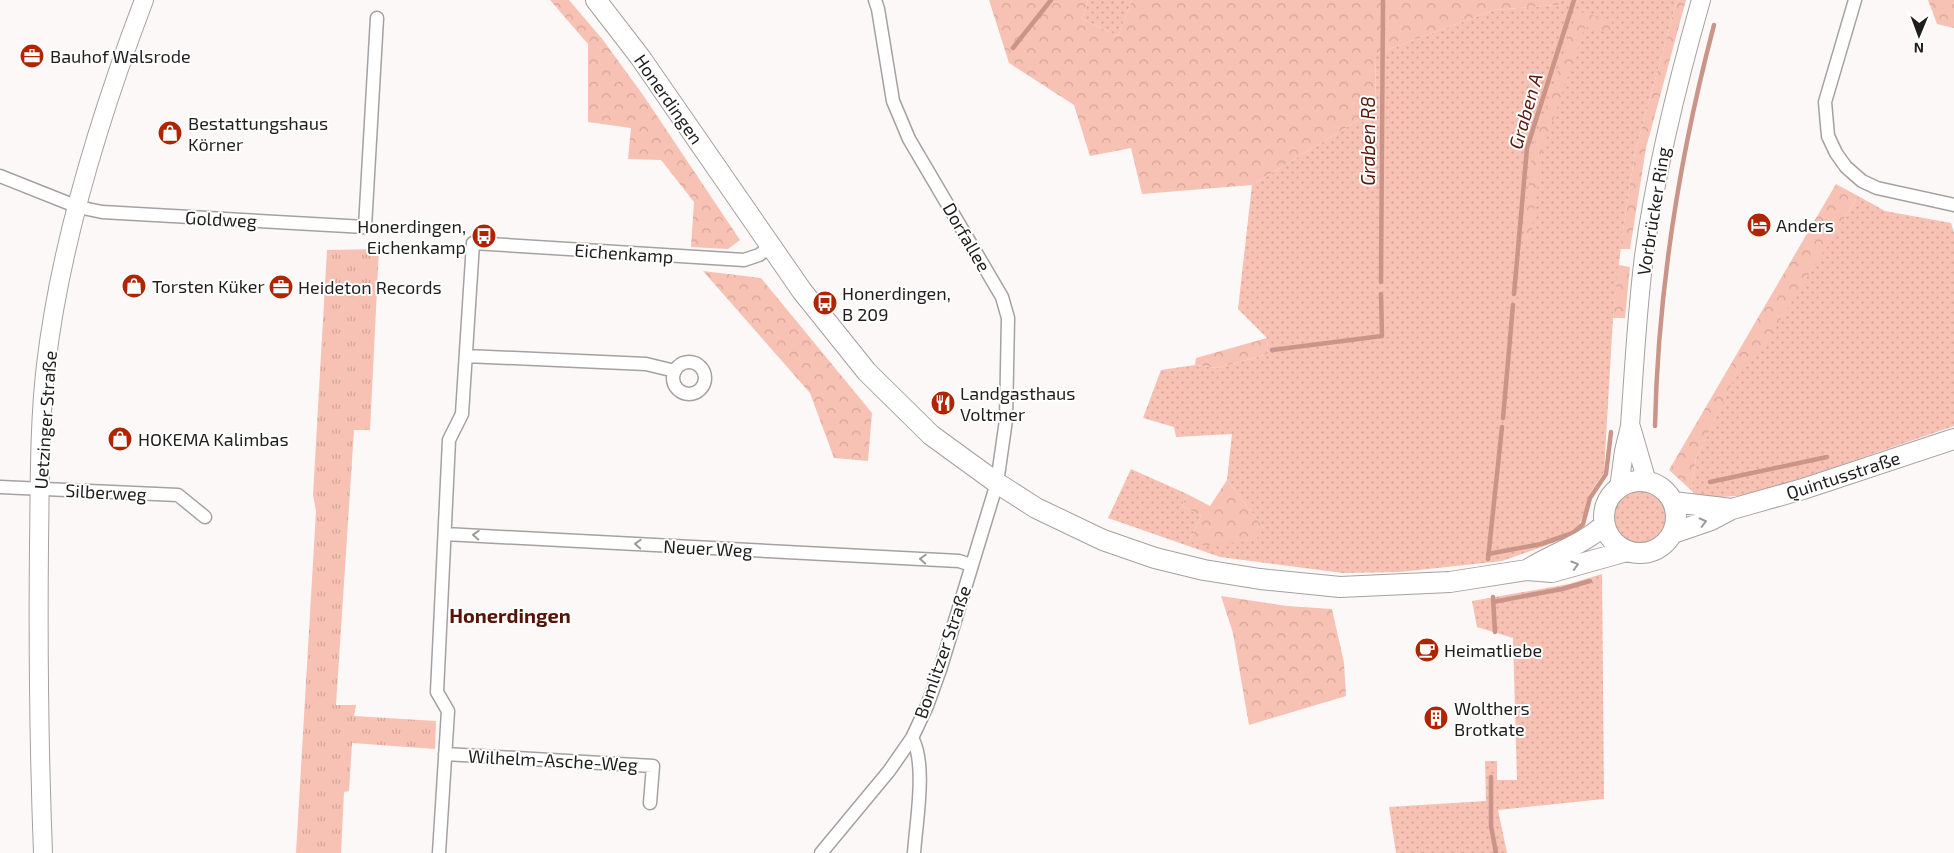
<svg xmlns="http://www.w3.org/2000/svg" width="1954" height="853" viewBox="0 0 1954 853" font-family="'Exo 2',sans-serif">
  <style>
    .grass { fill: url(#grass-dots) }
    .forest { fill: url(#forest-crowns) }
    .park { fill: url(#park-tufts) }
    .lines { fill: none; stroke-linecap: round; stroke-linejoin: round }
    .stream { stroke: #ca9588; stroke-width: 4.5 }
    .street-casing { stroke: #a5a1a0; stroke-width: 15 }
    .secondary-casing { stroke: #a5a1a0; stroke-width: 20 }
    .primary-casing { stroke: #a5a1a0; stroke-width: 22 }
    .street { stroke: #fff; stroke-width: 12 }
    .secondary { stroke: #fff; stroke-width: 18 }
    .primary { stroke: #fff; stroke-width: 20 }
    .oneway { stroke: #9a9a99 }
    .labels { text-anchor: middle; dominant-baseline: central; stroke-width: 4; stroke-linejoin: round; paint-order: stroke }
    .poi-label { font-size: 18px; fill: #1f1e1d; stroke: #fff; text-anchor: start }
    .street-label { font-size: 18px; fill: #1f1e1d; stroke: #fff }
    .water-label { font-size: 19px; font-style: italic; fill: #59190b; stroke: #fff }
    .quarter-label { font-size: 20px; font-weight: bold; fill: #561406; stroke: #fff }
  </style>
  <defs>
    <pattern id="grass-dots" width="8" height="8" patternUnits="userSpaceOnUse" patternTransform="scale(1.25)"><rect width="8" height="8" fill="#f7c1b4"/><path d="M2 2h.1M6 6h.1" fill="none" stroke="#d3a59a" stroke-width="1.8" stroke-linecap="round"/></pattern>
    <pattern id="forest-crowns" width="20" height="18" patternUnits="userSpaceOnUse" patternTransform="scale(1.25)"><rect width="20" height="18" fill="#f7c1b4"/><path d="M2 6a3 3 0 1 1 6 0M12 15a3 3 0 1 1 6 0" fill="none" stroke="#d3a59a"/></pattern>
    <pattern id="park-tufts" width="24" height="20" patternUnits="userSpaceOnUse" patternTransform="scale(1.25)"><rect width="24" height="20" fill="#f7c1b4"/><path d="M3 7l-1-3M5 7V3M7 7l1-3M15 17l-1-3M17 17v-4M19 17l1-3" fill="none" stroke="#d3a59a"/></pattern>
  </defs>
  <rect width="100%" height="100%" fill="#fcf8f7"/>
  <path class="grass" d="M1088,0H1132L1118,36L1082,19Z
    M1559,0H1677L1635,152L1622,237L1613,318L1604,472L1589,495L1584,515L1577,528L1567,538L1502,561L1400,572L1343,573L1220,557L1108,518L1131,469L1187,494L1182,506L1201,516L1189,541L1264,528L1227,480L1232,434L1176,437L1174,427L1143,418L1161,370L1195,365L1218,368L1268,354L1267,338L1238,309L1252,185L1375,110L1376,54L1494,10L1557,5Z
    M1858,196L1885,211L1951,223L1954,233V426L1797,480L1740,496L1698,498L1691,490L1696,458L1741,364L1759,353Z
    M1612 517a28 28 0 1 1 56 0a28 28 0 1 1-56 0Z
    M1602,574L1604,799L1498,810L1507,853H1396L1389,807L1486,801L1485,761H1497V780H1517L1513,638L1477,627L1472,601L1569,584Z"/>
  <path class="forest" d="M550,0H569L603,40L643,95L740,240L728,249L691,247L694,202L661,160L628,159L631,128L588,122V44Z
    M989,0H1088L1082,19L1118,36L1132,0H1559L1558,5L1494,10L1376,54L1375,110L1252,185L1142,194L1131,148L1090,156L1074,105L1009,63Z
    M1677,0H1686L1646,148L1630,249H1620L1635,152Z
    M1928,0H1954V28L1937,24Z
    M1577,11L1613,21L1609,32L1585,27L1542,152L1530,244L1523,245L1532,151Z
    M1836,184L1858,196L1759,354L1741,365L1696,458L1691,490L1669,470Z
    M1618,265L1630,267L1625,318H1613Z
    M703,271L761,278L872,413L868,461L834,458L810,393Z
    M1267,338L1268,354L1218,368L1195,365L1196,358Z
    M1227,480L1264,528L1256,540L1205,546L1189,541L1201,516L1182,506L1187,494L1210,506Z
    M1221,596L1287,606L1332,609L1344,663L1346,696L1249,725L1233,633Z"/>
  <path class="park" d="M379,249L370,430H354L336,705H356L354,716L436,721L435,749L352,743L349,791L344,792L341,853H296L316,511L313,495L327,250Z"/>
  <g class="lines">
    <path class="stream" d="M1013,48L1051,0
      M1381,282L1383,0
      M1514,294L1527,148L1574,0
      M1272,350L1382,336L1381,294
      M1503,418L1513,305
      M1655,426C1658,288 1679,158 1714,25
      M1710,482L1827,457
      M1488,554L1541,544L1573,533L1583,524L1590,498L1606,474L1611,432
      M1488,559L1502,427
      M1493,597L1495,632
      M1493,602L1562,589L1590,581
      M1491,777V826L1496,853"/>
    <defs>
      <path id="street" d="M1855,0L1825,102L1828,136L1836,153L1846,167L1862,181L1877,188L1954,205
        M0,176L78,207L102,212L365,227L377,18
        M466,356L646,364L675,371
        M673 378a16 16 0 1 1 32 0a16 16 0 1 1-32 0Z
        M0,487L178,495L205,517
        M445,534L959,561L971,565
        M912,738C927,763 916,823 914,853
        M445,754L653,766L650,803
        M439,853L448,711L437,692L449,440L462,414L473,243L744,260L759,255L771,246
        M821,853L889,771L912,738L927,706L940,670L997,483L1006,420L1008,318L1002,297L909,139L893,101L878,9L875,0"/>
      <path id="secondary" d="M1631,427L1647,482
        M1619,488L1624,451L1630,426C1634,369 1637,312 1644,256C1656,169 1677,84 1701,0
        M43,853C39,750 38,647 39,544C40,484 39,424 46,365C60,246 101,113 144,0"/>
      <path id="primary" d="M596,0L640,57L802,291L867,372L931,435L997,483L1036,508L1103,540L1155,558L1204,570L1260,579L1340,587L1450,582L1527,570L1552,572L1627,551
        M1604 517a36 36 0 1 1 72 0a36 36 0 1 1-72 0Z
        M1673,502L1732,509
        M1673,533L1711,520L1732,509L1803,489L1954,439
        M1527,570C1553,553 1582,546 1605,524"/>
    </defs>
    <use href="#street" class="street-casing"/>
    <use href="#secondary" class="secondary-casing"/>
    <use href="#primary" class="primary-casing"/>
    <use href="#street" class="street"/>
    <use href="#secondary" class="secondary"/>
    <use href="#primary" class="primary"/>
  </g>
  <defs><path id="oneway-chevron" d="M-2-3.5L2.5 0L-2 3.5" fill="none" stroke-width="1.6" stroke-linecap="round" stroke-linejoin="round" transform="scale(1.25)"/></defs>
  <g class="oneway">
    <use href="#oneway-chevron" transform="translate(1703 522) rotate(-14)"/>
    <use href="#oneway-chevron" transform="translate(476 535) rotate(-177)"/>
    <use href="#oneway-chevron" transform="translate(638 544) rotate(-177)"/>
    <use href="#oneway-chevron" transform="translate(923 559) rotate(-177)"/>
    <use href="#oneway-chevron" transform="translate(1575 565) rotate(-17)"/>
  </g>
  <defs>
    <symbol id="office-disc" viewBox="-11 -11 22 22"><circle r="9.5" fill="#b02400" stroke="#fff"/><path d="M-6-3h4V-5.5h4V-3h4V5H-6ZM-1-4.5V-3h2v-1.5ZM-6 0V1H6V0Z" fill="#fff"/></symbol>
    <symbol id="shop-disc" viewBox="-11 -11 22 22"><circle r="9.5" fill="#b02400" stroke="#fff"/><path d="M-5-2.5h2.3a2.7 3.5 0 0 1 5.4 0H5L5.5 6h-11ZM-1.5-2.5h3a1.5 2.3 0 0 0-3 0Z" fill="#fff"/></symbol>
    <symbol id="hotel-disc" viewBox="-11 -11 22 22"><circle r="9.5" fill="#b02400" stroke="#fff"/><path d="M-6-4.5h1.5V1H6V5H4.5V3h-9V5H-6ZM-4 0a1.8 1.8 0 1 1 3.6 0ZM.5 0V-2.5h3Q6-2.5 6 0Z" fill="#fff"/></symbol>
    <symbol id="bus-disc" viewBox="-11 -11 22 22"><circle r="9.5" fill="#b02400" stroke="#fff"/><path d="M-5-6H5V4H4V6H2V4H-2V6H-4V4H-5ZM-3.5-4V0h7V-4ZM-3.5 1.2v1.5H-2V1.2ZM2 1.2v1.5H3.5V1.2Z" fill="#fff"/></symbol>
    <symbol id="restaurant-disc" viewBox="-11 -11 22 22"><circle r="9.5" fill="#b02400" stroke="#fff"/><path d="M-5-6h1v4h1v-4h1v4h1v-4h1v5L-1.5 .5V6h-2V.5L-5-1ZM5-6V6H3V1.5H1.5Q1.5-4 5-6Z" fill="#fff"/></symbol>
    <symbol id="cafe-disc" viewBox="-11 -11 22 22"><circle r="9.5" fill="#b02400" stroke="#fff"/><path d="M-5.5-4.5H6V0H3Q3 3.5 0 3.5H-2.5Q-5.5 3.5-5.5 0ZM3-3.2v2h1.7v-2ZM-6 4.5H4V6H-6Z" fill="#fff"/></symbol>
    <symbol id="building-disc" viewBox="-11 -11 22 22"><circle r="9.5" fill="#b02400" stroke="#fff"/><path d="M-4-6H4V6H1V3H-1V6H-4ZM-2.5-4.3h1.7v1.8h-1.7ZM.8-4.3h1.7v1.8H.8ZM-2.5-1h1.7V.8h-1.7ZM.8-1h1.7V.8H.8Z" fill="#fff"/></symbol>
  </defs>
  <g fill-rule="evenodd">
    <use href="#office-disc" x="18" y="42" width="28" height="28"/>
    <use href="#shop-disc" x="156" y="119" width="28" height="28"/>
    <use href="#hotel-disc" x="1745" y="211" width="28" height="28"/>
    <use href="#bus-disc" x="470" y="222" width="28" height="28"/>
    <use href="#shop-disc" x="120" y="272" width="28" height="28"/>
    <use href="#office-disc" x="267" y="273" width="28" height="28"/>
    <use href="#bus-disc" x="811" y="289" width="28" height="28"/>
    <use href="#restaurant-disc" x="929" y="389" width="28" height="28"/>
    <use href="#shop-disc" x="106" y="425" width="28" height="28"/>
    <use href="#cafe-disc" x="1413" y="636" width="28" height="28"/>
    <use href="#building-disc" x="1422" y="704" width="28" height="28"/>
  </g>
  <g class="labels">
    <g class="poi-label">
      <text x="50" y="56">Bauhof Walsrode</text>
      <text x="188" y="123">Bestattungshaus<tspan x="188" dy="21">Körner</tspan></text>
      <text x="1776" y="225">Anders</text>
      <text x="466" y="226" text-anchor="end">Honerdingen,<tspan x="466" dy="21">Eichenkamp</tspan></text>
      <text x="152" y="286">Torsten Küker</text>
      <text x="298" y="287">Heideton Records</text>
      <text x="842" y="293">Honerdingen,<tspan x="842" dy="21">B 209</tspan></text>
      <text x="960" y="393">Landgasthaus<tspan x="960" dy="21">Voltmer</tspan></text>
      <text x="138" y="439">HOKEMA Kalimbas</text>
      <text x="1444" y="650">Heimatliebe</text>
      <text x="1454" y="708">Wolthers<tspan x="1454" dy="21">Brotkate</tspan></text>
    </g>
    <g class="street-label">
      <text transform="translate(669 99) rotate(55)">Honerdingen</text>
      <text transform="translate(1653 211) rotate(-81)">Vorbrücker Ring</text>
      <text transform="translate(221 219) rotate(3)">Goldweg</text>
      <text transform="translate(967 237) rotate(60)">Dorfallee</text>
      <text transform="translate(624 253) rotate(4)">Eichenkamp</text>
      <text transform="translate(45 420) rotate(-86)">Uetzinger Straße</text>
      <text transform="translate(1843 475) rotate(-18)">Quintusstraße</text>
      <text transform="translate(106 492) rotate(3)">Silberweg</text>
      <text transform="translate(708 548) rotate(3)">Neuer Weg</text>
      <text transform="translate(942 652) rotate(-71)">Bomlitzer Straße</text>
      <text transform="translate(553 760) rotate(3)">Wilhelm-Asche-Weg</text>
    </g>
    <g class="water-label">
      <text transform="translate(1525 111) rotate(-74)">Graben A</text>
      <text transform="translate(1367 141) rotate(-90)">Graben R8</text>
    </g>
    <g class="quarter-label">
      <text x="510" y="615">Honerdingen</text>
    </g>
  </g>
  <g transform="translate(1919 35) rotate(181)" stroke="#ffffff" stroke-width="4" paint-order="stroke">
  <path d="M0-4L9 19L0 12L-9 19Z" fill="#1f1e1d"/>
  <text y="-8" font-size="14" font-weight="bold" text-anchor="middle" fill="#1f1e1d">N</text>
  </g>
</svg>
